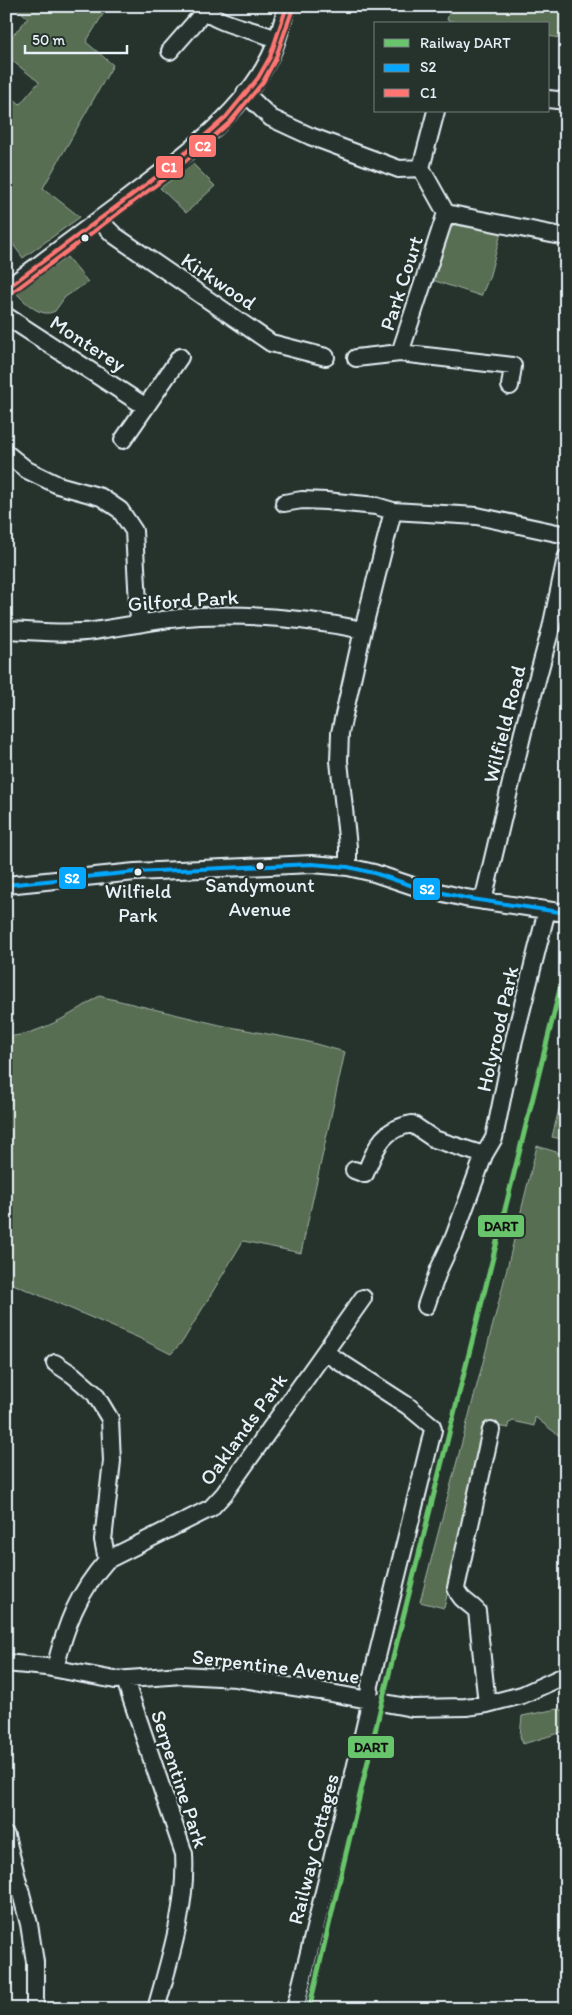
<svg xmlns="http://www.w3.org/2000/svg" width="572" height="2015" viewBox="0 0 572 2015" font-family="Itim,sans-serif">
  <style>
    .green { fill: #596e52; stroke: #a0b0a5 }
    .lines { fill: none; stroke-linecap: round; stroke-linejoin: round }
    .minor-casing { stroke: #e8f1f8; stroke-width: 20 }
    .minor { stroke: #26332d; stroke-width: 16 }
    .bus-1-casing { stroke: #26332d; stroke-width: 8 }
    .bus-2-casing { stroke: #26332d; stroke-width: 8 }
    .bus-3-casing { stroke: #26332d; stroke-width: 8 }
    .bus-1 { stroke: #06a8ff; stroke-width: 4 }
    .bus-2 { stroke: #fe7572; stroke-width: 4 }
    .bus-3 { stroke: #fe7572; stroke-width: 4 }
    .rail-1-casing { stroke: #26332d; stroke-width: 9 }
    .rail-1 { stroke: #68c56b; stroke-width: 5 }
    .bus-dot { fill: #e8f1f8; stroke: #26332d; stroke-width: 2 }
    .labels { text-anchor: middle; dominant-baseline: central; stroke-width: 4.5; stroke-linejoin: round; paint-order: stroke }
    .bus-label { font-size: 20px; fill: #e8f1f8; stroke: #26332d }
    .street-label { font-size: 21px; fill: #e8f1f8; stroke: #26332d }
    .line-badge { stroke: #26332d; stroke-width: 2 }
    .badge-label { font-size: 14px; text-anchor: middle; font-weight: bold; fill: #fff }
    .pale-badge-label { font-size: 14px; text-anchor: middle; font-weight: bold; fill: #111 }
  </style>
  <rect width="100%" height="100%" fill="#26332d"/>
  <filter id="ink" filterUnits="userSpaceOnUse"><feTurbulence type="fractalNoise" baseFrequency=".02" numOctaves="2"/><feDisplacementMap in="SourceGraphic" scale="10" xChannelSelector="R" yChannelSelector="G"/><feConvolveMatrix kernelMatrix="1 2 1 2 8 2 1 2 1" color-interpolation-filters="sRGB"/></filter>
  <g filter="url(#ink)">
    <path class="green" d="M14,6H100L105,11L86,42L113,65L43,188L80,217L23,258L6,235V161L13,148L6,144V93L20,104L39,82L6,56V43L28,18Z
      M451,6H566V39L548,36V24H466L447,20Z
      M193,164L215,186L186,213L160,188Z
      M455,225L501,233L489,278L481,296L432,280L449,227Z
      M67,257L88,282L65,297L55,311C41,319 25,302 16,293Z
      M99,996L220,1025L305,1041L345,1052L301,1253L243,1241L183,1341L171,1354L139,1338L6,1281V1037C40,1034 71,1015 99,996Z
      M564,1089L566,1090V1140L552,1137Z
      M537,1146L566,1155V1437L558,1435L535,1417L534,1426L513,1421L508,1424L509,1428L488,1425L444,1608L420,1602L498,1305Z
      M557,1709L566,1711V1731L523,1744L520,1736L522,1716Z"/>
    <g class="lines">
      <defs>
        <path id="minor" d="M198,6C220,26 250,28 277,39
          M170,51L204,12
          M245,93L271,118L310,136L399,169L421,168L436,111
          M548,99L566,101
          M421,168L446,213L400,353L513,366L510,386
          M446,213L561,236
          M99,220L114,235L271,343L326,357
          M6,289C47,259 87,228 128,198C179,159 241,116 270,57C278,41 282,23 287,6
          M6,316L146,407
          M356,358L400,353
          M123,440L180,357
          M6,453L27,470L58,485L101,497L120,510L134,531L139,622
          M284,503L302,500L326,501L376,506L393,511L477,516L566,535
          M6,630C35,631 65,635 94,631C129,626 164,618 200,616C253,614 310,619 363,630
          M348,867V847L339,761L340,733L363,630L393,511
          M6,885L135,872L312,864L348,867L374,873L413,886L465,898L566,913
          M483,901L523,732L551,628L566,558
          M354,1170L365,1174C376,1148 381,1129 412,1124L434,1139L484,1155
          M426,1306L439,1269L454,1237L484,1155L494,1138L514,1040L547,910
          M55,1363L73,1375L95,1394L110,1419L112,1461L103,1540L107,1560
          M6,1663L46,1667L115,1680L182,1675L236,1678L320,1691L412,1708L466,1707L487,1704L522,1695L566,1675
          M55,1668C66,1625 77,1594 107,1560L211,1508L224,1494L363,1298
          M125,1680L184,1854C187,1907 170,1958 156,2009
          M487,1704L477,1611C468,1602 460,1600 456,1588L491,1430
          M6,1836L29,1924L35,1962V2009
          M295,2009L345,1807L348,1799L368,1713L370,1685L433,1430L432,1426L408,1406L326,1353"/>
      </defs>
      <use href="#minor" class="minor-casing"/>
      <use href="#minor" class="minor"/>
      <defs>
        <path id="bus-1" d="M6,885L135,872L312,864L348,867L374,873L413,886L465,898L566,913"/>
        <path id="bus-2" d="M6,289L168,168L226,117L258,78L270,57L287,6"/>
        <path id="bus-3" d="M10,294L172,173L230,122L263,82L275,60L293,8"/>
      </defs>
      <use href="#bus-1" class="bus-1-casing"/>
      <use href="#bus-2" class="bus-2-casing"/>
      <use href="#bus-3" class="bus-3-casing"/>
      <use href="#bus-1" class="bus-1"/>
      <use href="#bus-2" class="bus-2"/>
      <use href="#bus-3" class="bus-3"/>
      <defs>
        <path id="rail-1" d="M309,2009L382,1702L566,965"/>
      </defs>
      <use href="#rail-1" class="rail-1-casing"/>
      <use href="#rail-1" class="rail-1"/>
    </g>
  </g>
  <g class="bus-dot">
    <circle cx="85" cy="238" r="4.5"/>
    <circle cx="260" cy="866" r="4.5"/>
    <circle cx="138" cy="872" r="4.5"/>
  </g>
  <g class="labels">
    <g class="bus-label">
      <text x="260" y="885">Sandymount<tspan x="260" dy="24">Avenue</tspan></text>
      <text x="138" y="891">Wilfield<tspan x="138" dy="24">Park</tspan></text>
    </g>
    <g class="street-label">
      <text transform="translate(219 281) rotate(34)">Kirkwood</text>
      <text transform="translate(401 283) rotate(-72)">Park Court</text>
      <text transform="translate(88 343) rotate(33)">Monterey</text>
      <text transform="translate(183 600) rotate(-4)">Gilford Park</text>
      <text transform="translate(504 724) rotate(-76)">Wilfield Road</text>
      <text transform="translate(497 1029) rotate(-77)">Holyrood Park</text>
      <text transform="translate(243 1429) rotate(-54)">Oaklands Park</text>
      <text transform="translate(276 1666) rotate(7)">Serpentine Avenue</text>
      <text transform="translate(180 1779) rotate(72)">Serpentine Park</text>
      <text transform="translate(313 1849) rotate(-76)">Railway Cottages</text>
    </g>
  </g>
  <g class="line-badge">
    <rect x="188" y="134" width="29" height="24" rx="5" fill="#fe7572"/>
    <rect x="155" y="155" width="29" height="24" rx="5" fill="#fe7572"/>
    <rect x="58" y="866" width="29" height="24" rx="5" fill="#06a8ff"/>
    <rect x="412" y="877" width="29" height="24" rx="5" fill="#06a8ff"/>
    <rect x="477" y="1214" width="48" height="24" rx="5" fill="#68c56b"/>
    <rect x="347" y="1735" width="48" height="24" rx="5" fill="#68c56b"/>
  </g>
  <g class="badge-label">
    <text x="203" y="151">C2</text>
    <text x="169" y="172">C1</text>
    <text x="72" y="883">S2</text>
    <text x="427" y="894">S2</text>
  </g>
  <g class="pale-badge-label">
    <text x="501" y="1231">DART</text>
    <text x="371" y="1752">DART</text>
  </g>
  <rect width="572" height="2015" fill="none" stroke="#26332d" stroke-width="25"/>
  <rect x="12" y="12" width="547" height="1990" fill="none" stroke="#e8f1f8" stroke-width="2" filter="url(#ink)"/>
  <rect x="374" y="22" width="175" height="90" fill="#26332d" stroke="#747f7e"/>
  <rect x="384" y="39" width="25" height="8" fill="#68c56b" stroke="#747f7e"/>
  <text x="420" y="48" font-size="15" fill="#e8f1f8">Railway DART</text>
  <rect x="384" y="64" width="25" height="8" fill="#06a8ff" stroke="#747f7e"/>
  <text x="420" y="72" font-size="15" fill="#e8f1f8">S2</text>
  <rect x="384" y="89" width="25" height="8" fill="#fe7572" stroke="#747f7e"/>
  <text x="420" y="98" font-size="15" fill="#e8f1f8">C1</text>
  <path d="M25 45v8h102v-8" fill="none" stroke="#e8f1f8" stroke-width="2.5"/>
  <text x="32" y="45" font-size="15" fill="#e8f1f8" stroke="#26332d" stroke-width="4" paint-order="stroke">50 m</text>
</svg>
